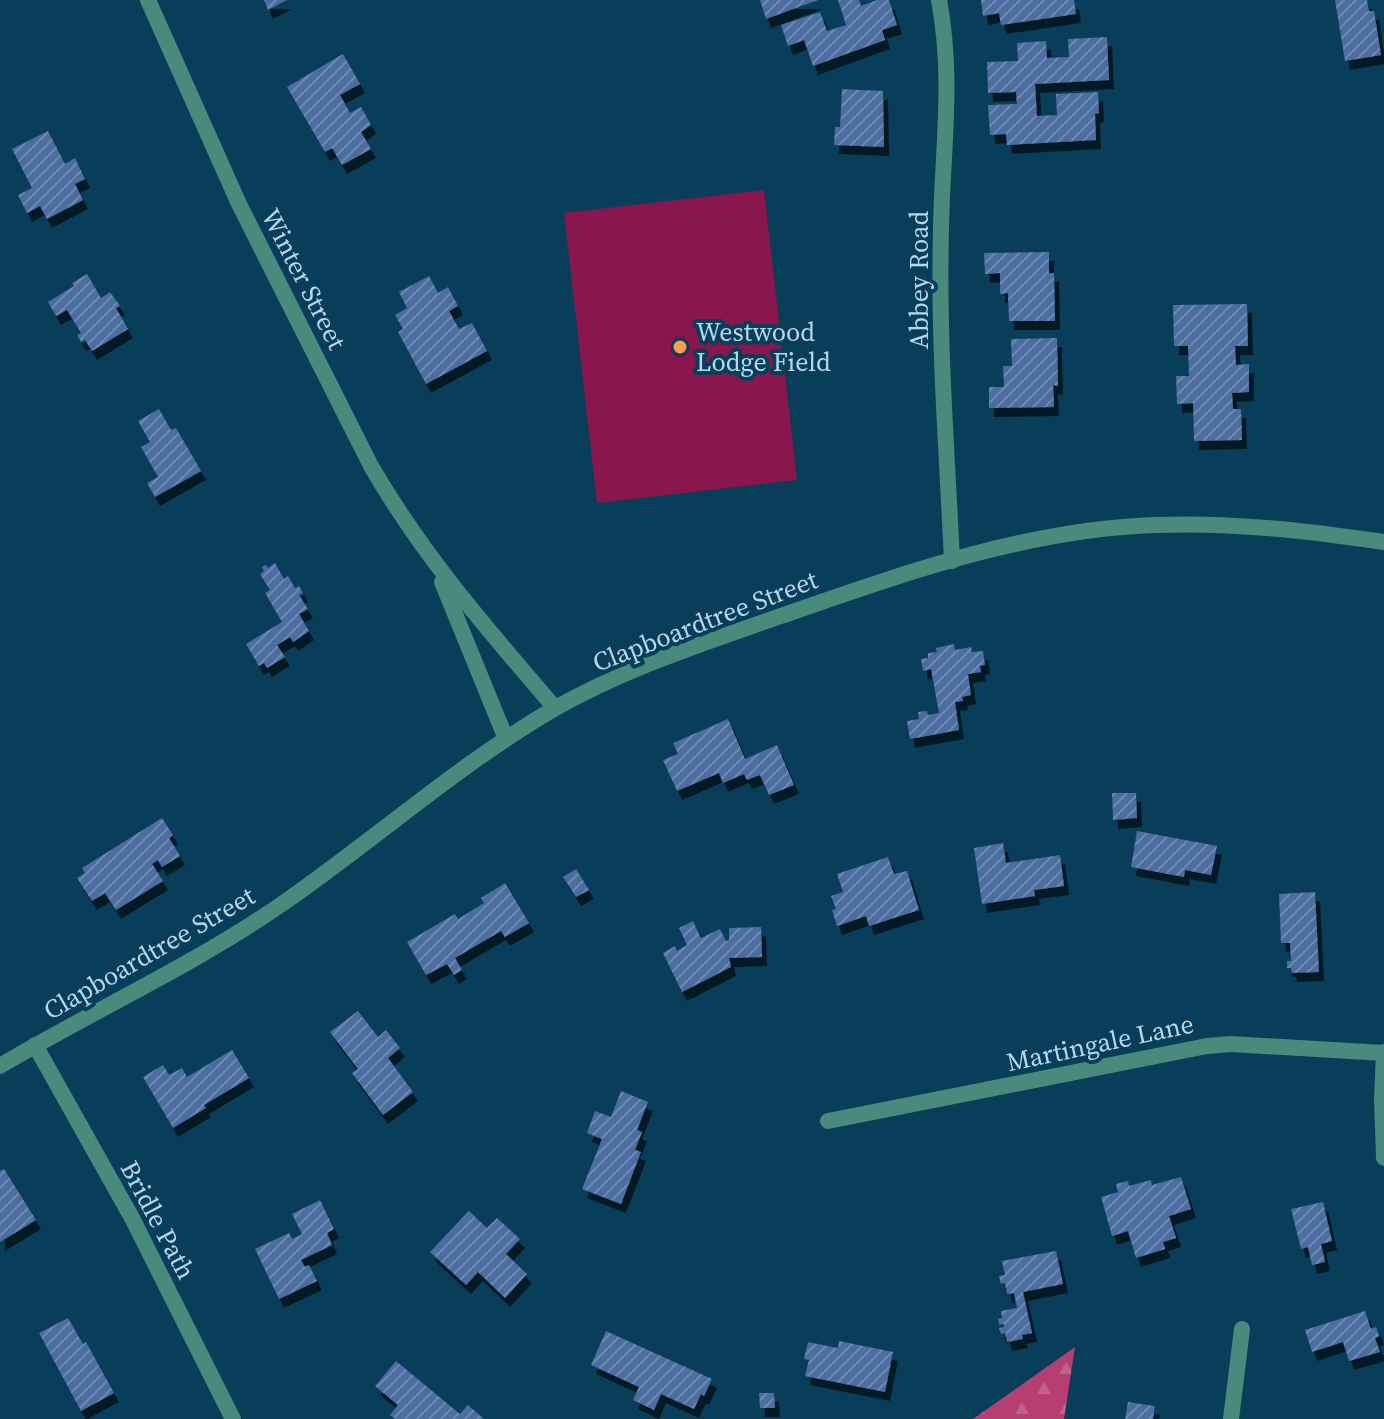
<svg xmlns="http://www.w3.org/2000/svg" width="1384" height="1419" viewBox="0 0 1384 1419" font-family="'Source Serif 4',serif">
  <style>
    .forest { fill: url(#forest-firs) }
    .pitch { fill: #89174d }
    .building { fill: url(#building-hatch); filter: url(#shadow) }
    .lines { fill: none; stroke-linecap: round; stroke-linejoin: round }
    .minor { stroke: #488a7c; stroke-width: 16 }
    .tertiary { stroke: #488a7c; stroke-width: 16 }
    .poi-dot { fill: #fb9e50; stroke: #083e5a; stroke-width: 3 }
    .labels { text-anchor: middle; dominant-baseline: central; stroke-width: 8; stroke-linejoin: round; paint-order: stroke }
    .street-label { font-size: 26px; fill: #b7d7ec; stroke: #083e5a }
    .poi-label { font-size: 26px; fill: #b7d7ec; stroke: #083e5a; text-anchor: start }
  </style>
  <defs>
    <pattern id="forest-firs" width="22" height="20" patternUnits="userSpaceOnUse" patternTransform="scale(2)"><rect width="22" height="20" fill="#b53f70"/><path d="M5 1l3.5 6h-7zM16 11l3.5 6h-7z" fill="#bf638b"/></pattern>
    <pattern id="building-hatch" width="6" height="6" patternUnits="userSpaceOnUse" patternTransform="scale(2)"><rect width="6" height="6" fill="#4b6da0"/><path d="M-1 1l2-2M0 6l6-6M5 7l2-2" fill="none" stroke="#6b88b2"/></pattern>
    <filter id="shadow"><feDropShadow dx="5" dy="9" stdDeviation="0" flood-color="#0009"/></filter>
  </defs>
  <rect width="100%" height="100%" fill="#083e5a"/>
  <path class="forest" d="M1075,1347L1064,1419H973Z"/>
  <path class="pitch" d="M764,190L797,480L597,503L564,213Z"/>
  <path class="building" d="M264,0H287L268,10Z
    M760,0H818L766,19Z
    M838,0H859L861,6L877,0H889L897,25L882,30L885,40L813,66L804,40L788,46L781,25L820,12L827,31L846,25Z
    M981,0H1074L1076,14L1001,25L999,13L983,16Z
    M1335,0H1367L1369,11H1374L1381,55L1345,61Z
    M1107,37L1109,80L1035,84L1037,116L1057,115L1056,94L1098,92L1099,113L1095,114L1096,140L1007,145L1006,134L990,135L988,105L1017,104L1016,92L988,93L987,62L1018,61L1017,43L1046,41L1047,58L1069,57L1068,39Z
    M343,54L360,84L340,95L350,113L361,107L371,125L361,132L371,149L342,165L332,148L325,152L287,87Z
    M842,89L883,91L884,147L834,145L835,127H840Z
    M48,131L65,164L75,158L85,179L75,184L83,200L47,219L40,206L27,213L18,195L32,188L12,149Z
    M1049,252V273H1054L1055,321H1009L1008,293L1000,294V273L985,274L984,253Z
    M87,274L101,298L110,292L120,306L116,308L128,329L92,351L85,340L81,342L77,335L81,333L67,310L56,316L48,302L74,286L72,283Z
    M429,276L438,293L448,287L458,306L449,311L459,329L472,323L487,351L426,384L398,332L403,329L395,315L407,308L399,292Z
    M1247,304L1248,346H1235L1236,365L1249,364V392L1232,393L1233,409H1241L1242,440L1194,441L1193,403L1177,404L1176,376H1189L1188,346H1174L1173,305Z
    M1057,338L1058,386L1053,385L1054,407L989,408V387H1004L1003,366H1012L1011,339Z
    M159,409L171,430L176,428L201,471L155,497L147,483L158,477L141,447L150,442L138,421Z
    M275,563L284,579L288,576L295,588L299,586L303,593L299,595L308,609L299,614L309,631L293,642L290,637L277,645L285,657L267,668L264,663L259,666L246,644L282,622L265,593L270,590L260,574L264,571L262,567L266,565L268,568Z
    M954,644L955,650L971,647L972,652L983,651L985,665L980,666L981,672L968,674L971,695L962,697L963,701L955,702L959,730L910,739L907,721L919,719L918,712L927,711L928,715L939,713L931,669L923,671L921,659L928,658V653L937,652L936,648Z
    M728,719L745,759L777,745L794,785L769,795L760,775L747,780L744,774L723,783L719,773L677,791L663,760L678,754L673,743Z
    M1112,793H1136L1137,818L1113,820Z
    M162,818L173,835L169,838L180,856L162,867L158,860L152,864L163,881L116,910L105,893L92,901L77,878L85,873L82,868Z
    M1137,831L1217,846L1211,875L1185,870L1184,877L1131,867Z
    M1003,843L1006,863L1060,855L1064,886L1034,890L1035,896L982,904L974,848Z
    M888,857L894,874L907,871L919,910L869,926L866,916L837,926L832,910L836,909L831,896L843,892L837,874Z
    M576,869L589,890L576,897L563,877Z
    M505,883L529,923L505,937L501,931L455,958L462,970L454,975L447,964L426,975L407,942L455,914L458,919L484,903L481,898Z
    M1315,892L1319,972L1292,973L1291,968H1287V961H1291L1290,943H1281L1279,894Z
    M693,921L701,938L720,929L726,941L729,940V928L761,927L762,957L729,958L731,967L682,992L663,953L675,946L677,951L687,945L679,928Z
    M358,1011L378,1037L386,1030L400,1048L388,1058L413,1092L383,1115L352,1073L358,1069L330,1032Z
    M232,1050L249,1078L204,1105L206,1108L173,1128L143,1077L163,1065L169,1075L182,1068L187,1077Z
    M621,1091L648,1102L637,1130L642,1132L635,1150L641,1152L621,1204L582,1189L602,1139L587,1133L595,1111L611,1117Z
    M4,1169L36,1220L0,1242V1171Z
    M1181,1177L1191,1209L1169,1216L1176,1238L1163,1242L1165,1249L1136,1258L1128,1231L1112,1236L1101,1197L1118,1192L1116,1184L1128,1181L1129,1186L1151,1180L1152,1185Z
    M320,1200L334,1229L327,1233L332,1245L301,1260L305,1267L309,1265L317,1281L279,1299L255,1249L289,1233L292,1239L302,1234L292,1214Z
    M1323,1202L1332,1241L1321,1244L1325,1262L1312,1265L1308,1247L1301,1249L1291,1209Z
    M469,1211L487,1228L497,1218L520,1239L506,1254L527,1274L505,1298L478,1272L466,1285L430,1252Z
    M1056,1251L1063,1284L1023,1292L1032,1333L1022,1335L1023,1339L1007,1342L1005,1333L1001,1334L999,1328L1004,1327V1324L999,1325L998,1319L1002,1318L1001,1311L1017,1308L1014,1293L1007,1294L1005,1283L1001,1284L999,1276L1005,1275L1002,1261Z
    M1365,1311L1371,1329L1376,1327L1379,1336L1375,1338L1380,1352L1349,1361L1343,1342L1312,1352L1305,1330Z
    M68,1318L83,1344L86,1342L114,1393L81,1411L39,1333Z
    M606,1331L712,1379L704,1396L701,1394L694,1409L661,1394L654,1410L633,1400L639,1387L591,1365Z
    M839,1341L893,1352L885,1392L805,1376L809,1360L804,1359L808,1342L838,1348Z
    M396,1361L460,1414L468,1405L484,1419H395L390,1415L398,1405L375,1386Z
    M759,1393H774L775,1408H760Z
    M1128,1402L1155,1406L1153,1419H1125Z"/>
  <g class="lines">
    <path class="minor" d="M939,0C954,80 942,151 941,231C938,341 947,451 952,561
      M35,1045L132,1218L233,1419
      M828,1121L1207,1046L1231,1044L1384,1053
      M1231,1419L1242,1329"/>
    <path class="tertiary" d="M148,0L239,204L371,466C423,556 488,630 555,708
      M442,582L506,739
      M1384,1052L1382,1099L1384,1158
      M0,1066C92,1011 190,967 279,906C371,843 455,767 552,710C623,669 701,644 778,617C899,575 1026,529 1156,525C1233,522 1308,531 1384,542"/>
  </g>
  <circle class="poi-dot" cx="680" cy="347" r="8"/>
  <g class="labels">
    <g class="street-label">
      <text transform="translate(304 279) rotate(63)">Winter Street</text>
      <text transform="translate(919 280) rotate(-90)">Abbey Road</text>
      <text transform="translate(705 621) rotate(-21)">Clapboardtree Street</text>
      <text transform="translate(149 953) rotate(-30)">Clapboardtree Street</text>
      <text transform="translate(1100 1043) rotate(-12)">Martingale Lane</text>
      <text transform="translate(158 1220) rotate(62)">Bridle Path</text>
    </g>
    <g class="poi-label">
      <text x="696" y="332">Westwood<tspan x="696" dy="30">Lodge Field</tspan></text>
    </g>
  </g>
</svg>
